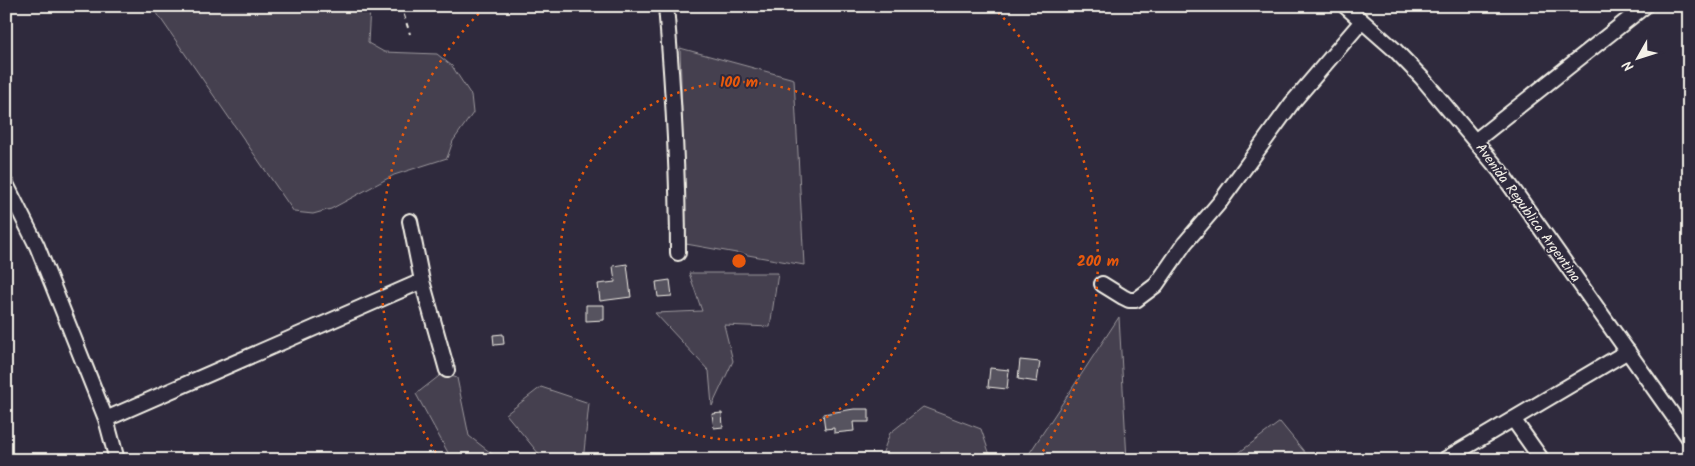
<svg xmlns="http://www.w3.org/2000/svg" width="1695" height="466" viewBox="0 0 1695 466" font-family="Kalam,sans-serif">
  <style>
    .green { fill: #454050; stroke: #9c989c }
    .building { fill: #56525f; stroke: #f4f1e8 }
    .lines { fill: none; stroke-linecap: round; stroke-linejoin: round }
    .minor-casing { stroke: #f4f1e8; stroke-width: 18 }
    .path { stroke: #f4f1e8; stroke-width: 2; stroke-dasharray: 5 4; stroke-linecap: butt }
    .minor { stroke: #2f2a3d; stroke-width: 14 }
    .ring { fill: none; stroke: #e8590c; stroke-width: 2.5; stroke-dasharray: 2.5 5 }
    .labels { text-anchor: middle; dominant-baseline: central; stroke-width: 4; stroke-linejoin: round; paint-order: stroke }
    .street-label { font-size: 14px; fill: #f4f1e8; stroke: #2f2a3d }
    .centre { fill: #e8590c; stroke: #2f2a3d; stroke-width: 2.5 }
    .ring-label { font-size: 15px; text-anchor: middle; font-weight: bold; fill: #e8590c; stroke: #2f2a3d; stroke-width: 4; stroke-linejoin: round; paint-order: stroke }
  </style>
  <rect width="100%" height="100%" fill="#2f2a3d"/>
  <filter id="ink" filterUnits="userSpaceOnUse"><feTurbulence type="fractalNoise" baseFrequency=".02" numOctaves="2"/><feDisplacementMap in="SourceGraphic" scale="10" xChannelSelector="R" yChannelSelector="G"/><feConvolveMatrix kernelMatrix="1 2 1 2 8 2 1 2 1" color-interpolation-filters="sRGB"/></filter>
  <g filter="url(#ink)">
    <path class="green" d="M152,6H370L368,43L384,52L437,54L452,66L471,95L473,113L453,141L447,158L394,175L331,209L313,214L294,212Z
      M680,48L794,79L804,265L686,244Z
      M689,273H778L770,327L724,325L733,361L712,406L709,371L655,313L702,311Z
      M1119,317L1127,460H1025Z
      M443,373L457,378L469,436L500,460H452L416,394Z
      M541,387L589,403L584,452L580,460H540L539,454L506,414Z
      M923,407L981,429L990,455L987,460H880L890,433Z
      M1280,422L1311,460H1229Z"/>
    <path class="building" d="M627,264L631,297L600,301L598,284L615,282L613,266Z
      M670,280L672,296L658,297L656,282Z
      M586,305H604V320L586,321Z
      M503,334L504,344L494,345L493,335Z
      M1020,360L1040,362L1037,382L1018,379Z
      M990,368L1009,370L1007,389L988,387Z
      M854,409H869V422H853L854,431L834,433V428L825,429L823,414Z
      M722,413L723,427L714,428L712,414Z"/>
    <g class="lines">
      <defs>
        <path id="minor" d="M666,6C673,88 678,170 678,253
          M1345,6L1395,50L1422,78L1500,171L1689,438
          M1475,141L1645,6
          M6,184L37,246L106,419L117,460
          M410,221L422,281L447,370
          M1102,284L1123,297L1129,300H1136L1156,285L1185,243L1220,202L1292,103L1362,21
          M106,419L422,281
          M1513,419L1542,460
          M1444,460L1628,351"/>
      </defs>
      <use href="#minor" class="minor-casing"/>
      <path class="path" d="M401,6L410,34"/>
      <use href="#minor" class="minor"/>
    </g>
  </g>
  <g class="ring">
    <circle cx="739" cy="261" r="179"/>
    <path d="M440 459A359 359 0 0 1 485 7M993 7A359 359 0 0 1 1038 459"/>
  </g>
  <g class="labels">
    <g class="street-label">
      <text transform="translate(1528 213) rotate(54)">Avenida Republica Argentina</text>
    </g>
  </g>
  <circle cx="739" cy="261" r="8" class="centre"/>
  <g class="ring-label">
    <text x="739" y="87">100 m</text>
    <text x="1098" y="266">200 m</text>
  </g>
  <rect width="1695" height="466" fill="none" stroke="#2f2a3d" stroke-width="25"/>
  <rect x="12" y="12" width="1670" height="441" fill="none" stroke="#f4f1e8" stroke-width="2" filter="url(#ink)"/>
  <g transform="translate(1638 58) rotate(231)" stroke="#2f2a3d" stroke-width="4" paint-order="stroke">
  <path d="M0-4L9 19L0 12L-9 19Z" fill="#f4f1e8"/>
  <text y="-8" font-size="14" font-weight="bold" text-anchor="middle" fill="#f4f1e8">N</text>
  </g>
</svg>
